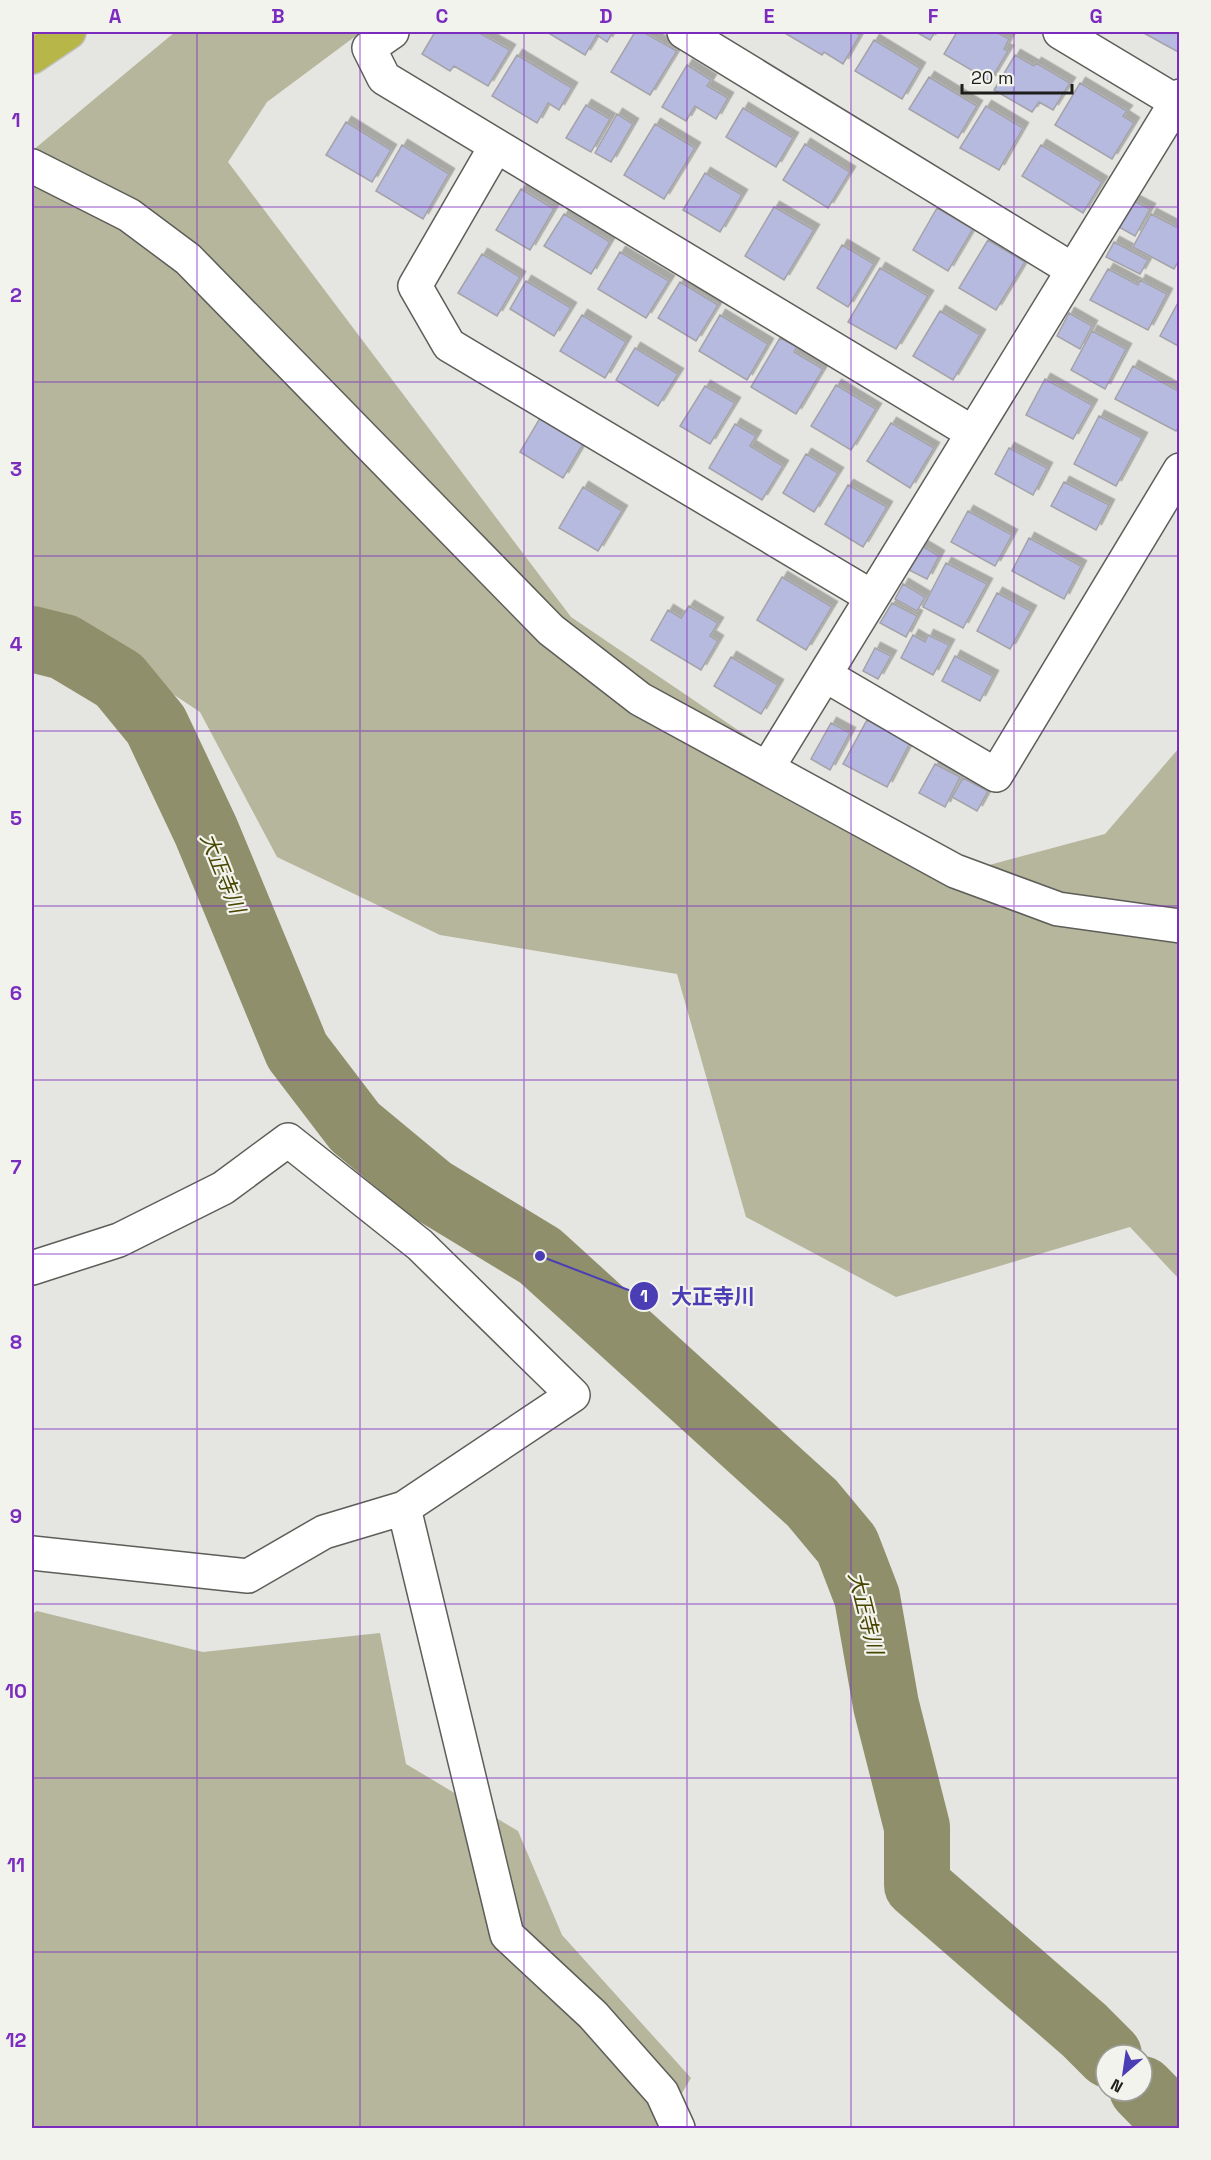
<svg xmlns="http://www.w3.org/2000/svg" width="1211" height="2160" viewBox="0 0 1211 2160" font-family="'Space Grotesk','Noto Sans JP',sans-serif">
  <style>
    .green { fill: #b5b69b }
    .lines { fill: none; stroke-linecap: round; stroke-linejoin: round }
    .river { stroke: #8f906b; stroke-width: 66 }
    .building { fill: #b7badf; stroke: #a3a3a8; stroke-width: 1.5; filter: url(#shadow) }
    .minor-casing { stroke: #5d5d59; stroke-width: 36 }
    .highway-casing { stroke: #c0c0bf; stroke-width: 36 }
    .minor { stroke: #fff; stroke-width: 33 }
    .highway { stroke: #b7b649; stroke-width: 33 }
    .grid { fill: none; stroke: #7b2cbf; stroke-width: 1.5; stroke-opacity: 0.55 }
    .labels { text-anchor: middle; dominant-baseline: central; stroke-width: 4.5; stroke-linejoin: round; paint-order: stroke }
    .water-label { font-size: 21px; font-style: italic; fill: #484601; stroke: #f3f3ee }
    .leader { fill: none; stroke: #4b3db4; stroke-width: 2 }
    .callout-dot { fill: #4b3db4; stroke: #f3f3ee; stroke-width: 2 }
    .mark-label { font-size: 18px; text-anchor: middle; font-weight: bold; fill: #fff }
    .callout-label { font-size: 21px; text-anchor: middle; font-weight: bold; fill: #4b3db4; stroke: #f3f3ee; stroke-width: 4.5; stroke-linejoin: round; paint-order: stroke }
    .neatline { fill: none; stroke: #7b2cbf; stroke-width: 2 }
    .grid-label { font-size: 20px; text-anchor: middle; font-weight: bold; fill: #7b2cbf }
  </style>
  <defs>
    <filter id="shadow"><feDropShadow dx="5.5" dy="-5.5" stdDeviation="0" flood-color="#0004"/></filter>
  </defs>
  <rect width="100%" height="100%" fill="#e5e5e1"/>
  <path class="green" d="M175,32H361L267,102L228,162L571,617L952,875L1105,834L1179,748V1279L1130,1227L896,1297L746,1217L677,974L440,935L277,857L200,712L56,617L32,612V151Z
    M37,1611L203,1652L380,1633L406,1764L518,1831L562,1935L691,2078L661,2128H32V1614Z"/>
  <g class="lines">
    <path class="river" d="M32,639L64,647L119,680L156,725L206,831L297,1051L355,1127L431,1190L540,1256L812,1503L847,1545L867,1597L886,1705L917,1827V1885L1084,2030L1109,2055
      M1142,2089L1180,2128"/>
  </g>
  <path class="building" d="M435,32H478L510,50L488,86L454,66L450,71L422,54Z
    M551,32H613L607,42L597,35L585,55L550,34Z
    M635,32H643L677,51L650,95L611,72Z
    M783,32H854L860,35L843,64L824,52L822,55Z
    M916,32H935L930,40Z
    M957,32H996L1009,39L1004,49L1008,51L990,81L944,54Z
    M1142,32H1180V53Z
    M874,40L920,68L902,99L855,71Z
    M517,55L572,88L559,110L548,103L537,123L492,96Z
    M1015,55L1034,66L1036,63L1070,83L1053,110L1039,102L1032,112L994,90Z
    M687,65L711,80L707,86L728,98L716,119L695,106L686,121L662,107Z
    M929,77L977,106L958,138L909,109Z
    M1080,83L1127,111L1123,116L1134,123L1112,159L1055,125Z
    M586,105L610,119L591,152L566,138Z
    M986,106L1023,128L999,170L960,148Z
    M743,108L793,138L776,167L726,137Z
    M617,114L633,124L611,162L595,153Z
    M346,122L391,150L372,182L326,155Z
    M655,124L695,148L664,199L624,175Z
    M805,144L850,172L828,208L783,180Z
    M402,145L449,174L423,219L376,191Z
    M1041,145L1102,182L1083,213L1022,176Z
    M705,173L742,195L720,232L683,210Z
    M521,189L554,209L530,250L496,230Z
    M1132,200L1150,209L1135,236L1117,226Z
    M774,207L814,230L784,280L745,256Z
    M937,208L973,229L948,271L913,250Z
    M564,214L610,242L591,274L544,246Z
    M1151,214L1180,229V258L1174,269L1133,247Z
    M988,240L1025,262L996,310L959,288Z
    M1114,242L1148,260L1140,274L1106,257Z
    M842,245L874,264L848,307L817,288Z
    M620,252L669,281L646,318L598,289Z
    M482,254L520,277L497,316L458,293Z
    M880,268L928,296L896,349L848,322Z
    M1108,269L1138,285L1140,280L1167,294L1148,330L1090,300Z
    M526,281L571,308L554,336L510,309Z
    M680,282L718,305L696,341L658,318Z
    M1180,299V347L1160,336Z
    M940,311L980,335L953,380L913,356Z
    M1069,313L1092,326L1080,349L1057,336Z
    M582,315L626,342L605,378L560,351Z
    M720,315L768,344L747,380L699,351Z
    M1092,331L1126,349L1105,389L1071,370Z
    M780,338L797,347L794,352L823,369L796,414L751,387Z
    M635,348L678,374L658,406L616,380Z
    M1133,366L1180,392V425L1176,431L1115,399Z
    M1045,379L1092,405L1073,439L1026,415Z
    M836,385L876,409L851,450L811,426Z
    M705,386L735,403L710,444L680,426Z
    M543,413L586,439L563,478L520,452Z
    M1099,416L1142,438L1116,486L1074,464Z
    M891,423L934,448L910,488L867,461Z
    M735,424L756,436L750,446L783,466L762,500L709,468Z
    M1009,448L1047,468L1033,495L995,474Z
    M806,454L838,473L814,512L783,493Z
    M1064,482L1109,505L1096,530L1051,506Z
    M848,485L887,507L863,547L825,524Z
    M583,487L622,511L598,551L559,528Z
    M968,511L1012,535L995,566L951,542Z
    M1029,538L1081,566L1064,599L1012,571Z
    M922,546L939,556L927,579L909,570Z
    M946,563L987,584L963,628L923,607Z
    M782,577L832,607L806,650L757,620Z
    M903,584L925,597L917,611L895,599Z
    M997,593L1031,611L1010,649L977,631Z
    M892,603L917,616L906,637L880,623Z
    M689,606L718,623L710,636L718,641L701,670L651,640L668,610L681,618Z
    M913,635L925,642L928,635L949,645L933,675L901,658Z
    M875,648L891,656L878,679L863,671Z
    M955,656L993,676L980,701L942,681Z
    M731,657L778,685L761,714L714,686Z
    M867,720L910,743L887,787L843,764Z
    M831,723L850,733L830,770L811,759Z
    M935,764L960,777L945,807L919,793Z
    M963,778L988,791L977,811L952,797Z"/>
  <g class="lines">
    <defs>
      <path id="minor" d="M392,32L369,48L384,78L973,433
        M684,32L1073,270
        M1060,32L1180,104
        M496,146L415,286L449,345L872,597
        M32,166L129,215L188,259L551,630L640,699L955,871L1058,909L1180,926
        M825,675L996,775L1180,470
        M768,767L1180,96
        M32,1268L119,1240L223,1188L288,1140L420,1245L573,1395L404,1508L324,1532L248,1576L32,1553
        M404,1508L507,1935L593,2015L662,2093L678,2128"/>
      <path id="highway" d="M32,57L69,32"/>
    </defs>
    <use href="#minor" class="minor-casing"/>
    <use href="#highway" class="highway-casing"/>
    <use href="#minor" class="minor"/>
    <use href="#highway" class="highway"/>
  </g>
  <path class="grid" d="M197,32V2128M360,32V2128M524,32V2128M687,32V2128M851,32V2128M1014,32V2128M32,207H1180M32,382H1180M32,556H1180M32,731H1180M32,906H1180M32,1080H1180M32,1254H1180M32,1429H1180M32,1604H1180M32,1778H1180M32,1952H1180"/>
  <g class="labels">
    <g class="water-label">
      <text transform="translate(223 873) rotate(68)">大正寺川</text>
      <text transform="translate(866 1613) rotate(76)">大正寺川</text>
    </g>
  </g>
  <path class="leader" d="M540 1256L644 1296"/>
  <g class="callout-dot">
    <circle cx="540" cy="1256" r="6"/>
    <circle cx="644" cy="1296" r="15"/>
  </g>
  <g class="mark-label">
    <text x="644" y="1302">1</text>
  </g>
  <g class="callout-label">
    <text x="713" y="1304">大正寺川</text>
  </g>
  <rect width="1211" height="2160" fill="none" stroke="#f3f3ee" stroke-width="66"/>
  <g transform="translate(1124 2073) rotate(209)"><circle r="28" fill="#f3f3ee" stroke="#9d9d9a" stroke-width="1.5"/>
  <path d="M0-4.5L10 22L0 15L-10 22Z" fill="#4b3db4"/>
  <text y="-9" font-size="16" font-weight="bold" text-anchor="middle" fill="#1d1d1c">N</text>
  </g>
  <path d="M962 84v9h110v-9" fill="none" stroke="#1d1d1c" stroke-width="3"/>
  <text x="971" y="84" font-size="18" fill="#1d1d1c" stroke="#f3f3ee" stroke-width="4.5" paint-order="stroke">20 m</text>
  <rect x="33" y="33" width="1145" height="2094" class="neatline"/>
  <g class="grid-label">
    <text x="115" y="23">A</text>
    <text x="278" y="23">B</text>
    <text x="442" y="23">C</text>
    <text x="606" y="23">D</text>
    <text x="769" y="23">E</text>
    <text x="933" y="23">F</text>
    <text x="1096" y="23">G</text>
    <text x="16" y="127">1</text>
    <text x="16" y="302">2</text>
    <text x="16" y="476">3</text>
    <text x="16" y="651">4</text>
    <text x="16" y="825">5</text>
    <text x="16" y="1000">6</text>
    <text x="16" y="1174">7</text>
    <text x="16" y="1349">8</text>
    <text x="16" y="1523">9</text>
    <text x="16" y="1698">10</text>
    <text x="16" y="1872">11</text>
    <text x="16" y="2047">12</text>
  </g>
</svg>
